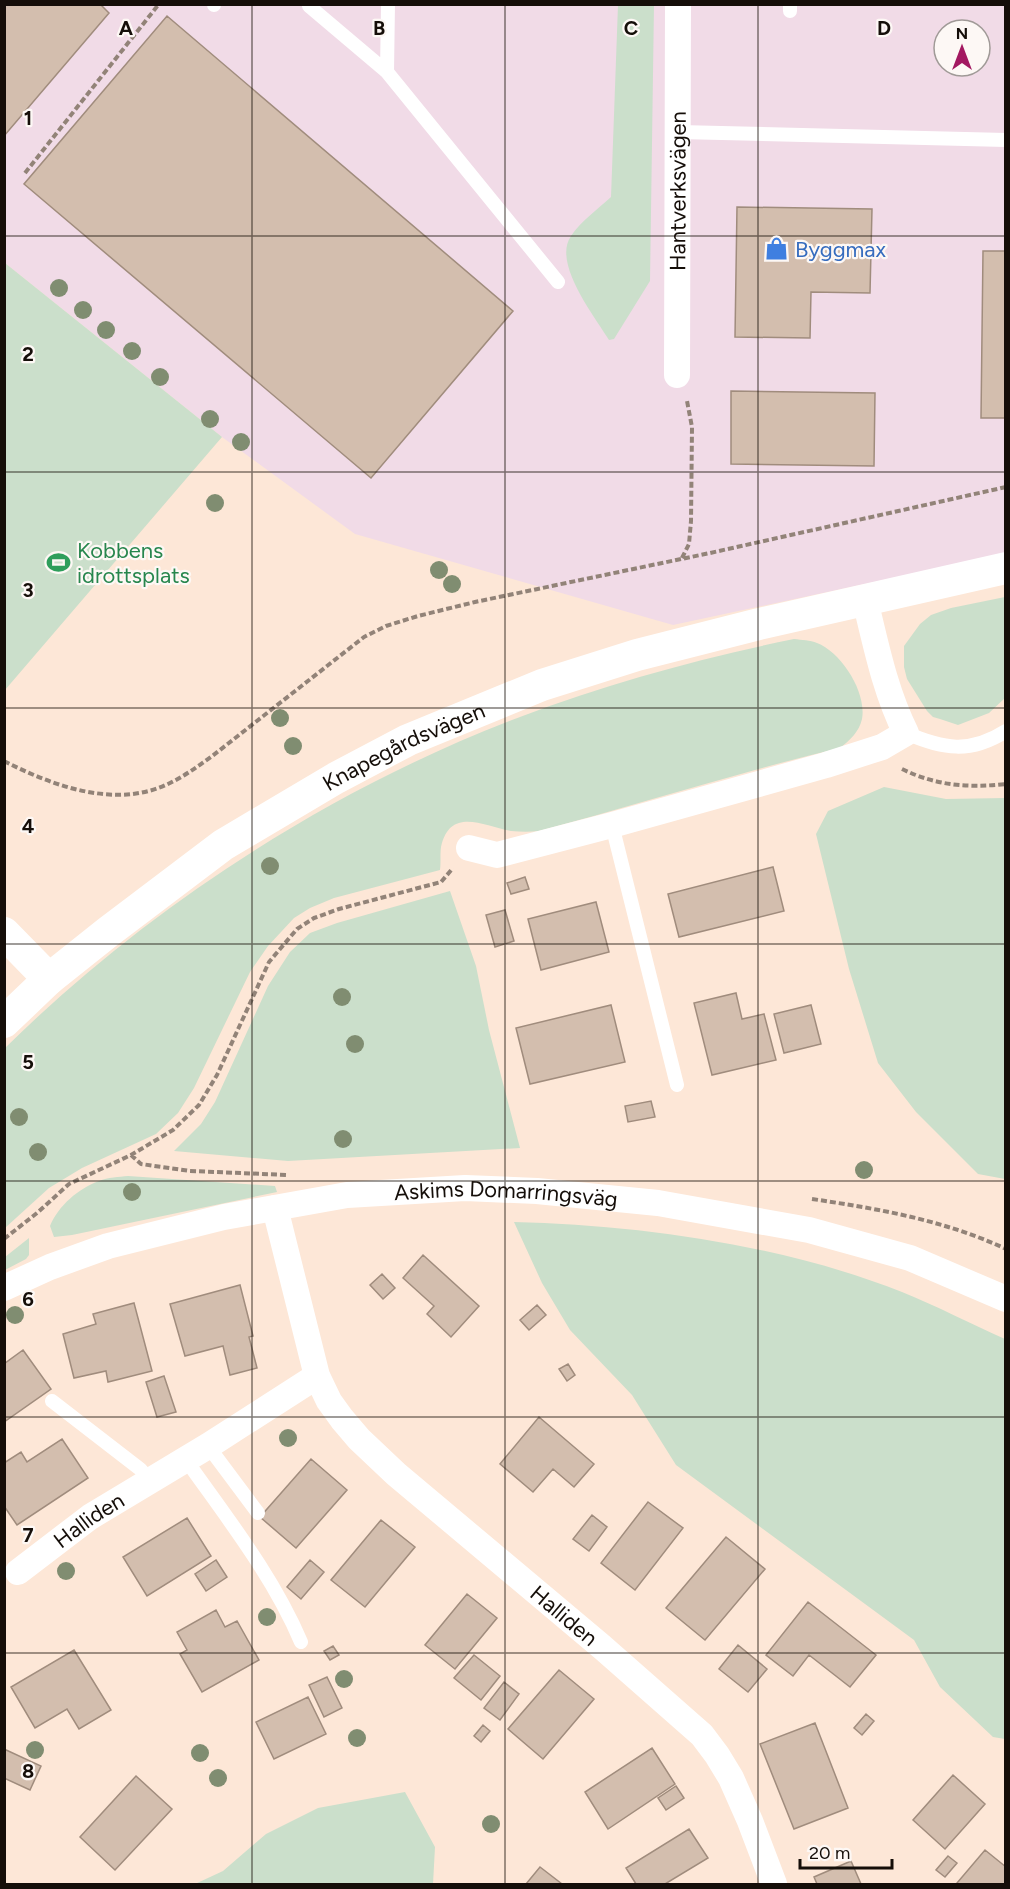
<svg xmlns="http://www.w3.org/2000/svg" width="1010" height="1889" viewBox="0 0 1010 1889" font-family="Figtree,sans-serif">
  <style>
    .commercial { fill: #f1dbe7; fill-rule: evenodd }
    .green { fill: #cbdfcb }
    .building { fill: #d3beae; stroke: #a08c7d; stroke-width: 1.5 }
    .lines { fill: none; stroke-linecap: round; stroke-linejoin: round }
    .path { stroke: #928378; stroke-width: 4; stroke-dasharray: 6 3; stroke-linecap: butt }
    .service { stroke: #fff; stroke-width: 14 }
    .minor { stroke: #fff; stroke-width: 26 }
    .tertiary { stroke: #fff; stroke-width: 32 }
    .tree { fill: #808d71 }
    .grid { fill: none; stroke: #150e09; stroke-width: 1.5; stroke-opacity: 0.55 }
    .labels { text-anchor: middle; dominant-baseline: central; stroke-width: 4.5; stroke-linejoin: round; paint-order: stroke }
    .street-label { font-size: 22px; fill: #150e09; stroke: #fdf8f5 }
    .shop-label { font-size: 22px; fill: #366cbe; stroke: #fdf8f5; text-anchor: start }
    .leisure-label { font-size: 22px; fill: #27864d; stroke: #fdf8f5; text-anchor: start }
    .grid-label { font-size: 20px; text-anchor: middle; font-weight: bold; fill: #150e09; stroke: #fdf8f5; stroke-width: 4.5; stroke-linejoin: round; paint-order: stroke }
  </style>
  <rect width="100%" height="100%" fill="#fde7d7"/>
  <path class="commercial" d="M4,5H1005V554L673,625L355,534L222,437L5,263ZM944,30H980V66H944Z"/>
  <path class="green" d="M618,5H654L650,281L614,339L609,340C595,317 552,263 571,236C581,221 598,209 611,197Z
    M5,263L222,437L5,690Z
    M1005,597V698L989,713L958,725L940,719L933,717L927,711L907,679L904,667V646L920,624L931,615L951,608Z
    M794,639C802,640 810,640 817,643C841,652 867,692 862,719C859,732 850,740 840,748C739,772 640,804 539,831C530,832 521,832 511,831C484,826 450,806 441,847C440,854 441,863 440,870L334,898L310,908L294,918L268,946L250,972L194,1088L178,1113L156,1134L82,1168L49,1188L5,1228V1048C149,906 330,789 520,717C608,683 702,658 794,639Z
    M884,787L946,799L1005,798V1179L978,1174L916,1112L878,1063L849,969L816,834L828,811Z
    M450,891L476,966L489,1030L520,1148L288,1161L174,1151L201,1124L215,1102L268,986L290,952L310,933L337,923Z
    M128,1176L275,1186L277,1192L72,1235L54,1237L50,1226C59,1205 78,1189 99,1181C108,1177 119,1177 128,1176Z
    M514,1222C641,1225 783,1245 902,1292C937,1306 971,1324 1005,1339V1739L993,1737L940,1687L914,1640L676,1465L632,1395L570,1330L542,1283Z
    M29,1238V1255L26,1259L5,1270V1257Z
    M405,1792L435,1847L433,1884H195L223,1871L266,1834L318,1808Z"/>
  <path class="building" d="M4,4H100L109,13L4,136Z
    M167,16L513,311L371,478L24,184Z
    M737,207L872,209L870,293L811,292L810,338L735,337Z
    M983,251H1006V418H981Z
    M731,391L875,393L874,466L731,464Z
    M773,867L784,911L679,937L668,894Z
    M525,877L529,889L511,894L507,883Z
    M596,902L609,952L541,970L528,919Z
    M505,910L514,941L495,947L486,915Z
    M736,993L742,1019L764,1014L776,1060L712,1075L694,1003Z
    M611,1005L625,1062L530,1084L516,1028Z
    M811,1005L821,1044L784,1053L774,1014Z
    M651,1101L655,1117L628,1122L625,1106Z
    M423,1255L479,1306L451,1337L427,1314L434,1306L403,1278Z
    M382,1274L395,1288L383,1299L370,1285Z
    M240,1285L253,1336L249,1337L257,1368L230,1375L223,1346L185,1356L170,1304Z
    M134,1303L152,1371L108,1382L106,1371L74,1378L63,1334L96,1324L93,1314Z
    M537,1305L546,1315L529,1330L520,1320Z
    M23,1350L51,1389L4,1422V1364Z
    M568,1364L575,1375L567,1381L559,1369Z
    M164,1376L176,1412L157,1417L146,1382Z
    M539,1417L594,1464L574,1487L553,1469L533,1492L500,1464Z
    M62,1439L88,1478L17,1525L4,1506V1463L21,1452L27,1462Z
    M311,1459L347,1490L296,1548L260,1517Z
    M648,1502L683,1528L635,1590L601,1563Z
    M592,1515L607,1527L589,1551L573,1539Z
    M187,1518L211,1556L147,1596L123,1557Z
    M381,1520L415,1547L365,1607L331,1580Z
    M726,1537L765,1569L705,1640L666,1608Z
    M216,1560L227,1577L206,1591L195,1574Z
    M310,1560L324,1572L301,1599L287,1587Z
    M467,1594L497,1618L455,1669L425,1645Z
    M808,1602L876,1655L850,1687L809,1655L793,1676L766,1655Z
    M216,1610L225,1627L237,1621L259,1660L202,1692L180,1654L187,1650L177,1632Z
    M738,1645L767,1669L748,1692L719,1669Z
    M333,1646L339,1655L330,1660L324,1651Z
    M74,1650L111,1710L79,1729L67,1709L35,1728L11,1687Z
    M474,1655L500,1676L481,1700L454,1678Z
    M559,1670L594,1699L543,1759L508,1729Z
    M327,1677L342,1708L324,1717L309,1685Z
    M504,1682L519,1694L500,1720L484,1708Z
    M308,1697L326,1734L274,1759L256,1722Z
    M866,1714L874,1721L862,1735L854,1728Z
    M815,1723L848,1808L794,1829L760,1744Z
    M483,1725L490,1731L481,1742L474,1736Z
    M652,1748L675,1784L608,1829L585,1792Z
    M4,1749L41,1766L30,1790L4,1778Z
    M953,1775L985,1804L945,1849L913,1820Z
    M136,1776L172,1809L115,1870L80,1837Z
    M676,1786L684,1798L666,1810L658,1798Z
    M689,1829L708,1858L665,1884H636L626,1868Z
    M985,1850L1006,1867V1884H959L957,1883Z
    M948,1856L957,1863L945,1877L936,1870Z
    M851,1861L861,1884H817L814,1877Z
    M540,1867L562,1884H526Z"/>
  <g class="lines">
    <path class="path" d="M25,173L159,4
      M682,558L689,544L691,521L692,427L687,401
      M4,761C53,786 115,809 168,784C183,777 197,767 211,757L364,637L386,626L418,616L475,602L710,553L1006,487
      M902,769C937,786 968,788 1006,784
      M131,1155L141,1164L190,1171L288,1175
      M812,1199C879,1209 944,1220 1006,1249
      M4,1239L37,1213L69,1184L131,1155L173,1130L199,1105L217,1075L269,962L297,929L314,918L339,909L441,882L453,868"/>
    <path class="service" d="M214,5V4
      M309,6L387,72L558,282
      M790,11V4
      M387,72L388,4
      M679,132L1006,140
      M906,733C943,749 970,754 1006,731
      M612,825L677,1085
      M52,1401L140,1469L150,1480
      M208,1446L258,1513
      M186,1460C227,1518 273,1576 301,1642"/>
    <g class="minor">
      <path id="s1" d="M677,375L678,4"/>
      <path d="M469,848L497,855L612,825L826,765L882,747L906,733C885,691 876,645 865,600"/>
      <path id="s2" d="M275,1208L317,1376L329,1401L342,1419L359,1439L396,1474L602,1647L702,1735L717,1755L731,1778L750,1821L774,1884"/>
      <path id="s3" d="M4,1288L50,1267L108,1246L224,1217L347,1195L465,1188L537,1191L658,1203L809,1230L910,1258L1006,1299"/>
      <path id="s4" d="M18,1572L90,1517L208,1446L317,1376"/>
    </g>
    <g class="tertiary">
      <path d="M4,933L49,979"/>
      <path id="s5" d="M4,1022L49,979L108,932L223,845L336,778L408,740L542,685L637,655L759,624L1006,568"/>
    </g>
  </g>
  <g class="tree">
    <circle cx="59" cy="288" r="9"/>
    <circle cx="83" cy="310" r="9"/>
    <circle cx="106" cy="330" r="9"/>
    <circle cx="132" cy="351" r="9"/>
    <circle cx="160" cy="377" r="9"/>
    <circle cx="210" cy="419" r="9"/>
    <circle cx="241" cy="442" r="9"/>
    <circle cx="215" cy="503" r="9"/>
    <circle cx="439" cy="570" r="9"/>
    <circle cx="452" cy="584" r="9"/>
    <circle cx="280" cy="718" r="9"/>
    <circle cx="293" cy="746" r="9"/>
    <circle cx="270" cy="866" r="9"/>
    <circle cx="342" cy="997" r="9"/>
    <circle cx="355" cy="1044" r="9"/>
    <circle cx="19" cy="1117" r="9"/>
    <circle cx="343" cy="1139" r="9"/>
    <circle cx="38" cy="1152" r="9"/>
    <circle cx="864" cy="1170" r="9"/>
    <circle cx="132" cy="1192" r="9"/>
    <circle cx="15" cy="1315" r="9"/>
    <circle cx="288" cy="1438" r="9"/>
    <circle cx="66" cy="1571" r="9"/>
    <circle cx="267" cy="1617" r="9"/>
    <circle cx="344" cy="1679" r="9"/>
    <circle cx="357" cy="1738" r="9"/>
    <circle cx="35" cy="1750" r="9"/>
    <circle cx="200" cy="1753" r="9"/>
    <circle cx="218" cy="1778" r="9"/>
    <circle cx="491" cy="1824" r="9"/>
  </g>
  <path class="grid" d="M252,4V1884M505,4V1884M758,4V1884M4,236H1006M4,472H1006M4,708H1006M4,944H1006M4,1181H1006M4,1417H1006M4,1653H1006"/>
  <defs>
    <symbol id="shop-bare" viewBox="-9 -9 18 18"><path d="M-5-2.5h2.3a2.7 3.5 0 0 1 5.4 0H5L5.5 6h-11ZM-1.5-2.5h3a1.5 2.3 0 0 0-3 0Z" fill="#3f7fe0" stroke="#fdf8f5" stroke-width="2.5" paint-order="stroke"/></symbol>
    <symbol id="stadium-bare" viewBox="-9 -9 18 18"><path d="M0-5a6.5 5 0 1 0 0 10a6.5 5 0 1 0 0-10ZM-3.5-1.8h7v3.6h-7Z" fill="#2e9e5b" stroke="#fdf8f5" stroke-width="2.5" paint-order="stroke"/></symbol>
  </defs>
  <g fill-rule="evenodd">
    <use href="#shop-bare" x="760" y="232" width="33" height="33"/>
    <use href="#stadium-bare" x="42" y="546" width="33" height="33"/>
  </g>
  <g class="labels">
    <g class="street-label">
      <text stroke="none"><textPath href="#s1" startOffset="184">Hantverksvägen</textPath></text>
      <text stroke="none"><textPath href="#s5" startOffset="488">Knapegårdsvägen</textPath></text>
      <text stroke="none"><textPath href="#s3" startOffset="516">Askims Domarringsväg</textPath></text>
      <text stroke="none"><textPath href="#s4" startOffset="88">Halliden</textPath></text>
      <text stroke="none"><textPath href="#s2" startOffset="520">Halliden</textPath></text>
    </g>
    <g class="shop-label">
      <text x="795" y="249">Byggmax</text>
    </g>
    <g class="leisure-label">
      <text x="77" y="550">Kobbens<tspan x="77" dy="25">idrottsplats</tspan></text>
    </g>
  </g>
  <g class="grid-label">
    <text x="126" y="35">A</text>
    <text x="379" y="35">B</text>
    <text x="631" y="35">C</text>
    <text x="884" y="35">D</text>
    <text x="28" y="125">1</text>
    <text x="28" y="361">2</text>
    <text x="28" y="597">3</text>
    <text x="28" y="833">4</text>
    <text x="28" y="1069">5</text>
    <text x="28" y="1306">6</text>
    <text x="28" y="1542">7</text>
    <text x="28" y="1778">8</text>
  </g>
  <rect width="1010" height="1889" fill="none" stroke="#150e09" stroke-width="12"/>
  <g transform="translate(962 48)"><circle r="28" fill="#fdf8f5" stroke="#a09a97" stroke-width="1.5"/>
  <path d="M0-4.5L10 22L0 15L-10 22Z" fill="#a31861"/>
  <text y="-9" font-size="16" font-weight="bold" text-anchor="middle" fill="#150e09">N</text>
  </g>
  <path d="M800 1859v9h92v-9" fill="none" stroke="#150e09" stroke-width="3"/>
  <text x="809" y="1859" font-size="18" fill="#150e09" stroke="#fdf8f5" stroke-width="4.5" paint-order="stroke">20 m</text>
</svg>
